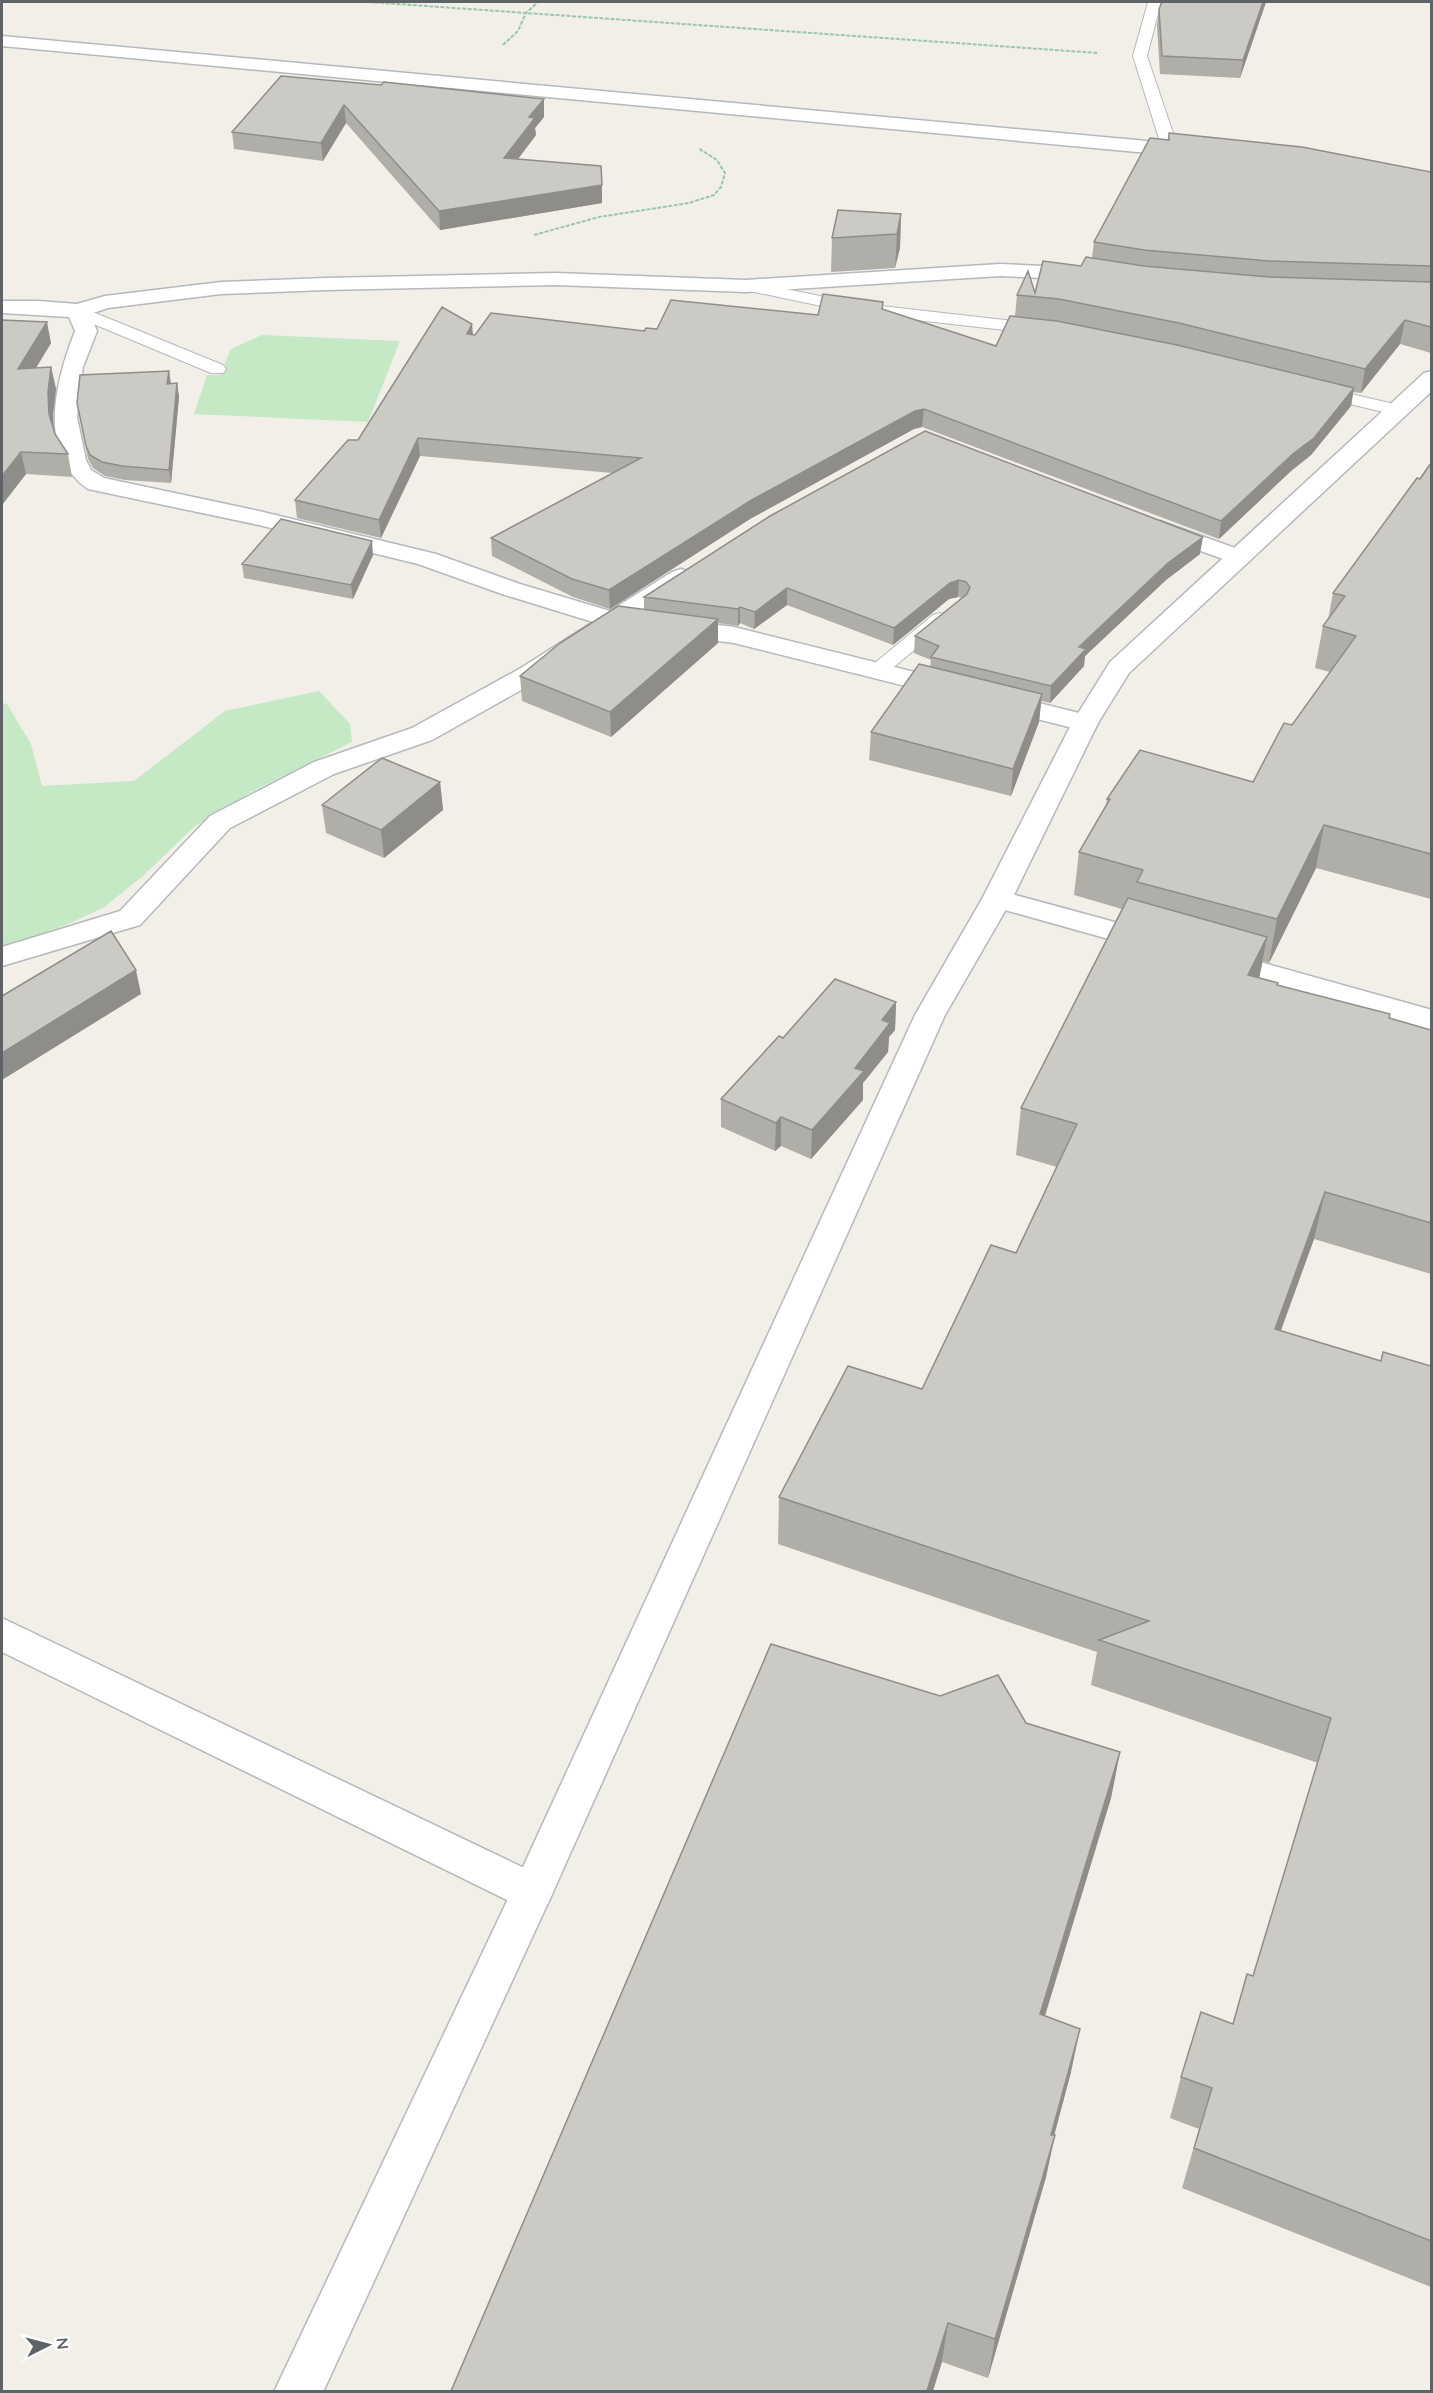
<svg xmlns="http://www.w3.org/2000/svg" width="1433" height="2393" viewBox="0 0 1433 2393" font-family="Quicksand,sans-serif">
  <style>
    .green { fill: #c5e8c5 }
    .lines { fill: none; stroke-linecap: round; stroke-linejoin: round }
    .service-casing { stroke: #b5b8bc; stroke-width: 2 }
    .minor-casing { stroke: #b5b8bc; stroke-width: 3 }
    .tertiary-casing { stroke: #b5b8bc; stroke-width: 3 }
    .path { stroke: #9cc7a9; stroke-width: 2; stroke-dasharray: 4 1.5; stroke-linecap: butt }
    .service { fill: #fff; fill-rule: evenodd }
    .minor { fill: #fff; fill-rule: evenodd }
    .tertiary { fill: #fff; fill-rule: evenodd }
    .wall { fill: #afaea9 }
    .shaded-wall { fill: #8f8d8a }
    .building { fill: #cccac5; stroke: #8f8d8a; stroke-width: 1.5 }
  </style>
  <rect width="100%" height="100%" fill="#f1efe8"/>
  <path class="green" d="M262,335L400,341L368,422L194,414L207,375H220L231,349Z
    M319,691L350,724L352,742L257,789L195,826L144,875L103,908L68,924L2,948V703L7,704L31,744L42,786L134,781L225,711Z"/>
  <g class="lines">
    <defs>
      <path id="service" d="M1148,2H1161L1147,56L1178,148L1170,153L1162,148L1133,56Z
        M746,281L855,303L1039,324L1045,325L1047,329L1045,333L1039,334L855,313L740,289L738,286Z
        M78,306L223,365L226,369L223,373H211L72,315L70,311L72,307Z
        M1318,386L1402,406L1405,410L1402,414L1396,415L1312,395L1309,391L1312,387Z
        M940,613L947,615L950,619L947,623L884,675H870L867,671L870,667L933,615Z"/>
      <path id="minor" d="M1000,264L1086,268L1093,270L1097,274L1093,278L1086,280L1000,276L746,292L556,285L326,290L221,294L108,308L90,314L97,331L83,367L77,417L86,460L91,470L104,478L259,511L436,554L520,584L610,611L672,572L681,569L690,572L694,577L690,582L639,615L734,627L1095,717L1098,723L1095,729L1085,731L734,643L619,628L539,680L432,740L334,774L230,828L140,925L2,966V947L120,911L210,816L314,762L412,728L521,668L593,622L502,594L418,564L259,525L88,489C36,452 56,380 75,331L69,317L2,313V301H39L77,304L105,296L221,282L326,278L556,273L746,280Z
        M1160,521L1246,552L1249,557L1246,562L1237,564L1151,533L1148,528L1151,523Z
        M997,890L1166,936L1170,943L1166,950L1155,952L987,905L982,899L987,893Z
        M1217,950L1432,1010V1030L1206,967L1202,960L1206,953Z
        M2,1618L547,1879L553,1892L547,1905L532,1911L517,1905L2,1652Z"/>
      <path id="tertiary" d="M2,36L1191,145L1198,147L1201,151L1198,155L1191,157L2,46Z
        M1432,371V391L1129,673L1098,723L1012,899L945,1015L553,1892L323,2392H274L517,1880L915,1015L982,899L1072,723L1110,662L1424,373Z"/>
    </defs>
    <use href="#service" class="service-casing"/>
    <use href="#minor" class="minor-casing"/>
    <use href="#tertiary" class="tertiary-casing"/>
    <path class="path" d="M369,2L1098,53
      M503,45L518,31L526,13L538,2
      M534,235L599,217L689,203L714,195L721,187L725,173L717,160L698,148"/>
    <use href="#service" class="service"/>
    <use href="#minor" class="minor"/>
    <use href="#tertiary" class="tertiary"/>
  </g>
  <path class="wall" d="M1162,2H1266L1240,78L1160,74L1157,26L1159,9Z
    M381,85L544,117L535,128L536,135L518,159L602,203L440,230L346,123L323,161L234,149L232,132Z
    M1169,133L1431,172V353L1400,344L1361,393L1353,392L1351,406L1311,455L1291,471L1219,539L922,427L914,429L750,519L610,609L573,597L492,556L491,538L612,473L420,456L381,538L297,518L295,500L358,440L472,324L473,335L644,331L818,315L883,302V309L996,346L1015,316L1017,295L1035,293L1081,266L1092,258L1094,242L1168,139Z
    M901,214L900,248L895,268L831,272L832,238Z
    M2,320L51,343L36,368L51,367L56,389L53,414V429L55,434L68,454L72,477L26,474L2,505Z
    M177,383L179,397L171,483L125,480L105,476L93,468L88,459L77,403L171,384Z
    M1431,463V899L1316,868L1269,963L1263,961L1259,978L1277,985L1431,1030V1274L1314,1239L1281,1331L1381,1361L1431,1366V2287L1182,2188L1199,2129L1170,2118L1181,2077L1233,2024L1253,1976L1318,1763L1091,1685L1097,1652L778,1544L779,1497L922,1389L1016,1253L1057,1167L1016,1155L1021,1108L1122,909L1074,895L1079,852L1106,806L1107,799L1253,782L1292,725L1330,672L1315,668L1323,626L1328,620L1333,593Z
    M1200,554L1166,580L1085,656L1084,666L1050,703L1041,701L1039,722L1011,796L869,760L871,732L930,667L931,660L914,653L915,636L962,598L958,597L949,599L893,645L787,605L754,629L740,623L738,626L718,623V643L611,737L522,701L520,676L644,609V597Z
    M373,555L353,599L244,578L242,564Z
    M440,782L443,810L384,858L326,833L322,805Z
    M896,1002L895,1030L889,1037L888,1052L863,1083V1100L811,1159L781,1146L775,1151L721,1127V1099L783,1038Z
    M1026,1723L1120,1752L1111,1798L1045,2016L1071,2072L1054,2135L1046,2177L988,2378L942,2362Z"/>
  <path class="shaded-wall" d="M1263,2H1266L1240,78L1243,60Z
    M544,99V117L535,128L536,135L505,176L504,158L529,117Z
    M344,105L346,123L323,161L321,143Z
    M602,185V203L440,230L439,211Z
    M901,214L900,248L895,268L897,234Z
    M1405,320L1400,344L1361,393L1365,369Z
    M47,322L51,343L22,391L18,369Z
    M472,324L473,341L467,334Z
    M51,367L56,389L53,414L54,436L49,414L48,392Z
    M169,371L171,384H167Z
    M177,383L179,397L171,483L169,470Z
    M1354,388L1351,406L1311,455L1291,471L1219,539L1221,521Z
    M924,409L922,427L914,429L750,519L610,609L609,590L750,501L915,411Z
    M418,438L420,456L381,538L379,520Z
    M21,452L26,474L2,505V476Z
    M1203,537L1200,554L1166,580L1085,656L1084,666L1050,703L1051,686L1079,647L1168,563Z
    M372,541L373,555L353,599L351,585Z
    M959,580L958,597L949,599L893,645L894,628L950,583Z
    M787,588V605L754,629L755,612Z
    M740,607V623L738,626V609Z
    M718,619V643L611,737L610,712Z
    M1042,694L1039,722L1011,796L1013,769Z
    M440,782L443,810L384,858L381,830Z
    M1324,825L1316,868L1269,963L1277,919Z
    M1267,937L1258,984L1248,975Z
    M136,970L141,994L2,1080V1053Z
    M896,1002L895,1030L889,1037L888,1052L863,1083V1100L811,1159L812,1130L855,1068L882,1020Z
    M781,1117V1146L775,1151L776,1123Z
    M1325,1192L1314,1239L1264,1376L1275,1329Z
    M1120,1752L1111,1798L1032,2058L1040,2014Z
    M1080,2029L1071,2072L1045,2170L1055,2135L1046,2177L988,2378L995,2339Z
    M948,2323L942,2362L933,2391H927Z"/>
  <path class="building" d="M1162,2H1263L1243,60L1162,56L1159,9Z
    M281,76L381,85L384,82L544,99L529,117L535,118L504,158L601,166L602,185L439,211L344,105L321,143L232,132Z
    M1169,133L1302,147L1431,172V266L1269,261L1144,250L1094,242L1150,138L1169,140Z
    M838,210L901,214L897,234L832,238Z
    M1086,257L1144,266L1269,277L1431,282V327L1405,320L1365,369L1179,323L1059,299L1017,295L1028,271L1035,293L1043,261L1081,266Z
    M823,294L883,302L882,309L996,346L1010,316L1057,321L1177,345L1354,388L1314,438L1294,453L1221,521L924,409L915,411L750,501L609,590L572,579L491,538L641,458L418,438L379,520L295,500L348,440H358L442,307L472,324L467,334L475,335L491,313L644,331L646,328L657,329L671,300L818,315Z
    M2,320L47,322L18,369L51,367L48,392L49,414L55,434L68,454L21,452L2,476Z
    M169,371L167,384L177,383L169,470L122,466L102,462L90,455L86,446L77,403L80,375Z
    M925,431L1203,537L1168,563L1079,647L1086,649L1051,686L931,657L939,646L915,636L967,594L970,587L966,582L959,580L950,583L894,628L787,588L755,612L740,607L738,609L644,597L770,516Z
    M1431,463V854L1324,825L1277,919L1137,882L1143,870L1079,852L1110,799H1107L1140,750L1253,782L1284,723L1292,725L1356,636L1323,626L1345,596L1333,593L1417,478L1420,479Z
    M281,519L372,541L351,585L242,564Z
    M618,606L718,619L610,712L520,676L560,643Z
    M919,664L1042,694L1013,769L871,732Z
    M382,758L440,782L381,830L322,805Z
    M1128,898L1267,937L1248,975L1278,983L1277,985L1390,1014L1389,1018L1431,1030V1223L1325,1192L1275,1329L1381,1361L1383,1352L1431,1366V2241L1194,2148L1212,2088L1181,2077L1201,2012L1233,2024L1247,1974L1253,1976L1331,1718L1099,1640L1149,1621L779,1497L848,1366L922,1389L991,1245L1016,1253L1077,1124L1021,1108Z
    M111,931L136,970L2,1053V996Z
    M835,979L896,1002L882,1020L890,1023L855,1068L864,1071L812,1130L781,1117L776,1123L721,1099L779,1036L783,1038Z
    M771,1644L940,1696L998,1675L1026,1723L1120,1752L1040,2014L1080,2029L1051,2135H1055L995,2339L948,2323L927,2391H451Z"/>
  <rect width="1433" height="2393" fill="none" stroke="#5f6368" stroke-width="6"/>
  <g transform="translate(48 2345) rotate(84)" stroke="#ffffff" stroke-width="4.5" paint-order="stroke">
  <path d="M0-4.5L10 22L0 15L-10 22Z" fill="#5f6368"/>
  <text y="-9" font-size="16" font-weight="bold" text-anchor="middle" fill="#5f6368">N</text>
  </g>
</svg>
